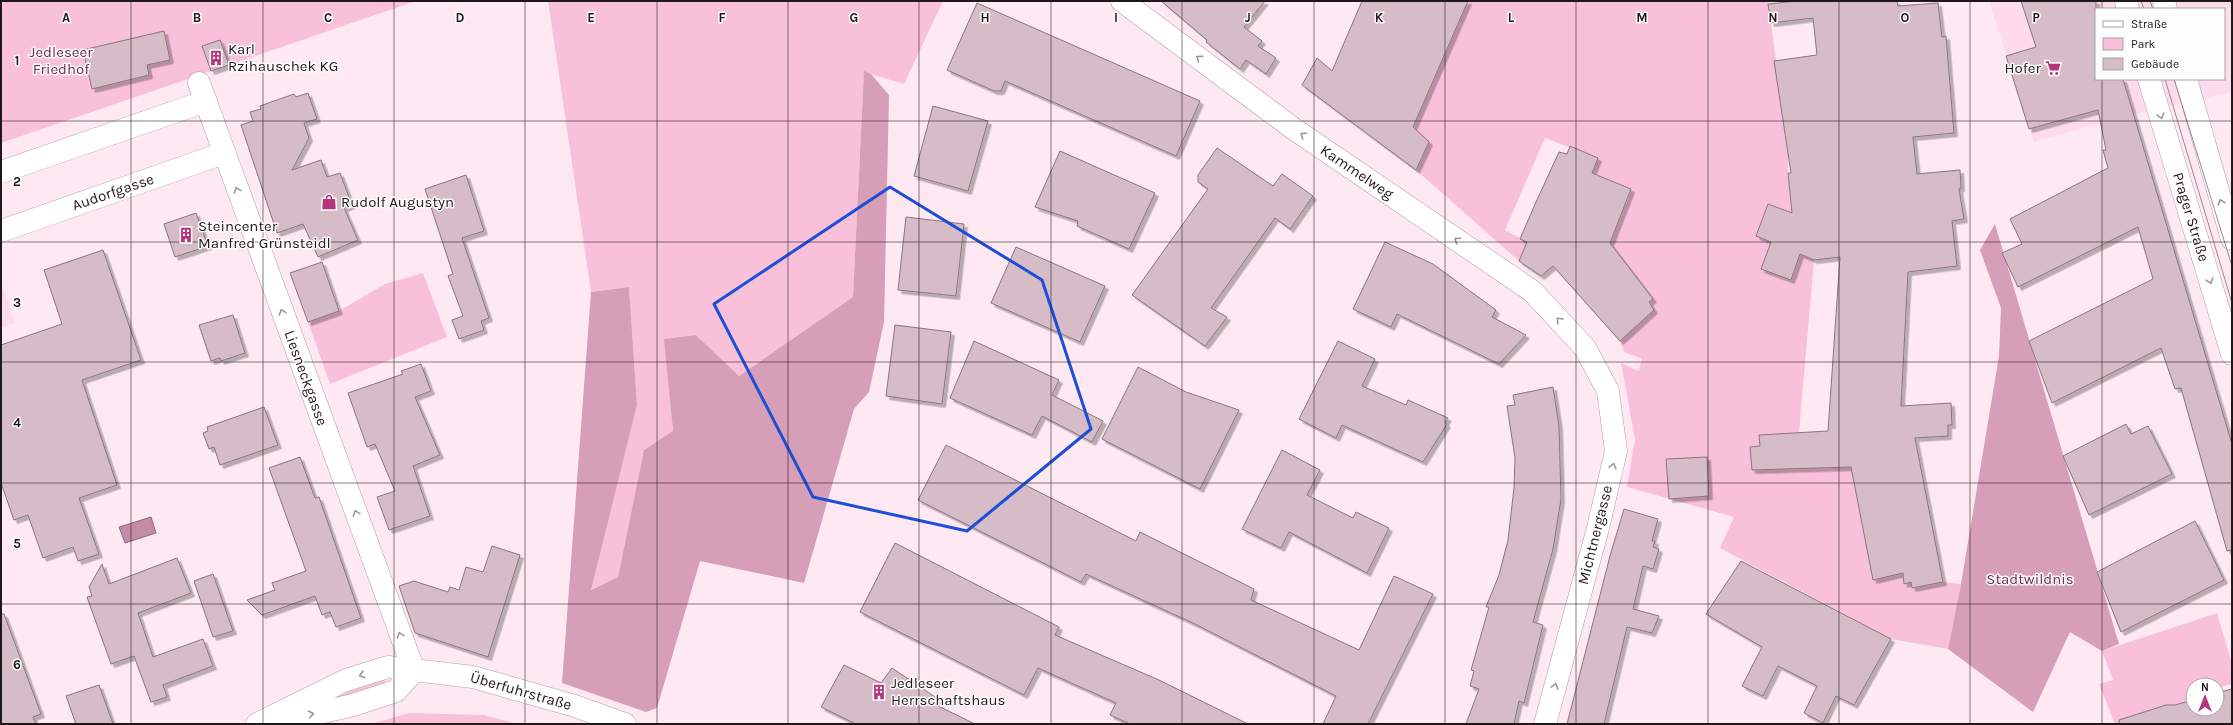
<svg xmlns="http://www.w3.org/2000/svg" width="2233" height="725" viewBox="0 0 2233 725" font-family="Karla,sans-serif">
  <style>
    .built { fill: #fddbea; fill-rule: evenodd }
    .green { fill: #f9c0da }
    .forest { fill: #d79eb8 }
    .water { fill: #c38ba4; stroke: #92687b }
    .building { fill: #d5bcc7; stroke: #8a747e; filter: url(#shadow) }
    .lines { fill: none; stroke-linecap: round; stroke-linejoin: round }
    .minor-casing { stroke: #b39ca6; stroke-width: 23 }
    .major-casing { stroke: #b39ca6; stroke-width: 23 }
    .minor { stroke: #fff; stroke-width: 22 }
    .major { stroke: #fff; stroke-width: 22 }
    .tram { stroke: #9a8a91; stroke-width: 1 }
    .oneway { stroke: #9b9798 }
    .marked { fill: none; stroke: #1d4ed8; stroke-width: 3; stroke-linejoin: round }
    .grid { fill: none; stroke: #20171b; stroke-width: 1; stroke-opacity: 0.55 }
    .labels { text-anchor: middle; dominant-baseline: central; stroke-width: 3; stroke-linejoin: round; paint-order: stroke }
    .poi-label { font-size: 15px; fill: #20171b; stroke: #fdfdfd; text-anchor: start }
    .park-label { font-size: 15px; fill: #6f2b4f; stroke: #fdfdfd }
    .street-label { font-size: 15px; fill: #20171b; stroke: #fdfdfd }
    .grid-label { font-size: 13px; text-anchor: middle; font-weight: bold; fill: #20171b; stroke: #fdfdfd; stroke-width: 3; stroke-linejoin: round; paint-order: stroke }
  </style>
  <defs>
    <filter id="shadow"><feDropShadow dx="3.5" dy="3.5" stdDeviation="0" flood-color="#0004"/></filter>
  </defs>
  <rect width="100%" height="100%" fill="#fee9f2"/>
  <path class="built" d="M1989,1H2232V92L2130,115L2034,142ZM2096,9H2224V79H2096Z
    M1,281L15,323L1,328Z"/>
  <path class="green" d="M1,1H416L1,143Z
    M548,1H943L904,84L864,72L853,297L739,376L696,335L665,339L673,432L644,450L618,577L590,590L637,405L629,287L591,292Z
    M1468,1H1768L1788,150V173L1792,213L1768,204L1756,235L1771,242L1791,280L1800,254L1814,260L1799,433L1759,435V446L1751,447L1752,470L1786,468L1850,460L1873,579L1903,573L1904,583L1911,582L1912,588L1943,582L1961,584L1948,649L1891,639L1720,548L1734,517L1627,487L1635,439L1621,363L1638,371L1642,359L1624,352L1620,341L1654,310L1649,302L1653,299L1604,236L1616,227L1622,214L1614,211L1619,200L1627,203L1631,189L1592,173L1598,158L1545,138L1505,230L1527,242L1519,261L1416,170L1429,142L1413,127Z
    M423,273L447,337L330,384L308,322L339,311L385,284Z
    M2217,613L2232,664V684L2217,688V685H2193V700L2175,705H2166L2130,717L2127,720L2115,724L2099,684L2113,680L2102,651Z
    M384,678L386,684L324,704L322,696Z
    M409,713L484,715L517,724H371Z"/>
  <path class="forest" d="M864,71L871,74L889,95L884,322L869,392L854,409L804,583L700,561L657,708L646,712L562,683L591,292L629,287L637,405L591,590L618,577L644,450L673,431L664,339L696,335L739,376L853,297Z
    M1995,224L2119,644L2102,651L2070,632L2033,712L1948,649L1961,584L1999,356L2001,308L1980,250Z"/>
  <path class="water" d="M151,517L156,533L125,543L119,527Z"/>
  <path class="building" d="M1161,1H1265L1244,27L1262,41L1258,46L1276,58L1266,74L1246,60L1240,69L1206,42L1207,40Z
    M1362,1H1468L1413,127L1429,142L1416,170L1302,85L1317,58L1332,71Z
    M1797,1H1897L1898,6L1938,3L1942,37L1946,36L1954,133L1913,137L1917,174L1960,170L1961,188L1959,189L1964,219L1952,221L1957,266L1908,272L1901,406L1951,403L1952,425H1948V436L1915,438L1943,582L1912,588L1911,582L1904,584L1903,573L1873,580L1851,467L1752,470L1750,447L1760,446L1759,435L1828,431L1840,257L1814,260L1800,254L1791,280L1761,269L1771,242L1756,236L1768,204L1792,213L1788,173H1791L1774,61L1817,55L1813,18L1771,23L1768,4Z
    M2021,1H2096V79H2123L2232,444V550L2227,551L2181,388L2175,389L2161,348L2052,403L2029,341L2153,279L2138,227L2018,287L2002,253L2022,244L2010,219L2108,168L2103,150H2106L2098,110L2029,129L2006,56L2036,47Z
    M977,3L1200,101L1176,156L1005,81L1001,91H994L947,70Z
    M164,31L170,60L147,65L149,75L92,89L83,50Z
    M220,40L229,65L211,71L202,46Z
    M308,93L317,119L304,123L309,138L292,170L321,160L327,177L340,173L352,205L344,208L358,240L318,257L303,224L277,233L241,125L253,121L250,112L261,109L260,106L294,94L296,97Z
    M933,106L988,121L968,191L914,176Z
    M1570,146L1598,158L1592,173L1631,189L1610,243L1653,299L1649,302L1654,310L1620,341L1553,266L1541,276L1519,261L1527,242L1520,239L1536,202L1559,152L1567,154Z
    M1217,148L1273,186L1282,174L1313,196L1290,229L1275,218L1211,308L1227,317L1205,346L1132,295L1208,189L1198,182V175Z
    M1060,151L1155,193L1129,249L1077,226L1078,221L1035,207Z
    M466,175L484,231L462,238L489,318L481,321L484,330L459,339L452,320L463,316L448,276L453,274L425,189Z
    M196,213L208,246L175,257L164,224Z
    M906,217L964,224L956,296L898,290Z
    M1385,242L1433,264L1496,310L1492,317L1526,335L1499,364L1397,314L1391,327L1353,309Z
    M1016,247L1105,286L1080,342L991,303Z
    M103,250L141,360L82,380L117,485L79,498L99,554L78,561L73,547L43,558L28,515L14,520L1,483V345L62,324L44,270Z
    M322,262L339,311L308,322L290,273Z
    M233,315L245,353L221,361L220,358L211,361L199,325Z
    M895,325L951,332L942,404L886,396Z
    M974,341L1059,380L1052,395L1103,421L1092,442L1042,416L1032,435L950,398Z
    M1338,341L1375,359L1362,386L1406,405L1408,400L1448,418L1445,422L1447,424L1423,462L1342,425L1336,438L1299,419Z
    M421,364L431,391L415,397L440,455L413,466L430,516L389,530L377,497L395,491L375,444L367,447L348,393L403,374L401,371Z
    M1138,367L1186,392L1239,410L1200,489L1102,439Z
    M1553,387L1559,426L1561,499L1553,549L1533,622L1543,625L1524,703L1519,701L1514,724H1466L1479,689L1470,686L1474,671L1471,670L1489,607H1486L1499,575L1508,540L1514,488L1515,458L1507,406L1515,405L1513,395Z
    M264,407L278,445L220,465L214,447L209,449L203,433L208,431L207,427Z
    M2126,424L2131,434L2148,426L2172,474L2089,515L2063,456Z
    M946,445L1136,541L1140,532L1254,589L1251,600L1359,650L1394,576L1433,594L1368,724H1323L1336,696L1195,624L1086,574L1081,582L918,500Z
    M1282,450L1320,470L1307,495L1353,518L1356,512L1389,528L1367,573L1289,532L1281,548L1242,529Z
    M300,457L315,498L319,497L361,618L336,627L330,612L322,615L315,596L262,615L247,600L275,590L272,583L306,571L269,468Z
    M1707,457L1709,496L1669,499L1666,459Z
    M1624,509L1658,519L1652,541H1655L1653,547L1659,549L1653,569L1643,566L1633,609L1659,616L1652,633L1627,627L1604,724H1567L1610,556Z
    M2195,521L2224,580L2121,632L2097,572Z
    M895,543L1059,627L1055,635L1159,680L1248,724H1130L1110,715L1116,703L1038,668L1024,695L860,612Z
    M492,546L520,555L488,657L415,633L399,586L414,581L448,592L450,587L459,590L466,567L483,572Z
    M177,558L191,593L138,613L153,657L203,639L213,666L163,685L167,697L151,702L134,656L111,664L87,597L92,596L89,587L102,564L109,584Z
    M1741,561L1891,639L1854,705L1836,696L1823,723L1804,713L1817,686L1778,666L1763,696L1742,686L1762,647L1706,614Z
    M213,574L233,631L213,637L194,581Z
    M1,614H4L41,714L33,717L36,724H1Z
    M844,665L881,683L892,668L938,699L934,704L975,724H856L821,707Z
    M99,685L113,724H76L66,696Z
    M2232,689V724H2120L2119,720L2166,705H2175L2193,700V709H2217V693Z"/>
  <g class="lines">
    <defs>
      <path id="minor" d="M1122,1L1294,129L1532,291L1585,348L1608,391L1616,451L1598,528L1545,724
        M199,83L414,671
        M1,172L206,101
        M1,231L224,153
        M278,723L353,705L396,691L414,671
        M257,724L346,680L388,667L473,677L575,706L625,724"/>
      <path id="major" d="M2126,1L2128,9
        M2164,1L2166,9
        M2149,79L2232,354
        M2186,79L2232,239"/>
    </defs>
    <use href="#minor" class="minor-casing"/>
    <use href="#major" class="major-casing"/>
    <use href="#minor" class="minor"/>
    <use href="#major" class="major"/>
    <path class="tram" d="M2141,1L2144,9
      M2150,1L2153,9
      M2165,79L2232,303
      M2174,79L2232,266"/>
  </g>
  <defs><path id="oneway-chevron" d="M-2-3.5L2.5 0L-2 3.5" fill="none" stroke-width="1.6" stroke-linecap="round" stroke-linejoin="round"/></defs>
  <g class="oneway">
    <use href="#oneway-chevron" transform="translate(1199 58) rotate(-143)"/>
    <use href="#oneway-chevron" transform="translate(2161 116) rotate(73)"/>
    <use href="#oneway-chevron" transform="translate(1303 135) rotate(-146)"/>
    <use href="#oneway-chevron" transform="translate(237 190) rotate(-110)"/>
    <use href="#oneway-chevron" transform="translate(2221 202) rotate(-106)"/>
    <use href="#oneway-chevron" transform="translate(1457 240) rotate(-146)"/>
    <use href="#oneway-chevron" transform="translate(2210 281) rotate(73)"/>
    <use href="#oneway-chevron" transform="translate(282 312) rotate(-110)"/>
    <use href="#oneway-chevron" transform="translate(1559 320) rotate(-133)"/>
    <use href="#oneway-chevron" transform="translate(1613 466) rotate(-77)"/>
    <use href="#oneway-chevron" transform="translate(356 513) rotate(-110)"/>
    <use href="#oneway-chevron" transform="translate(400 635) rotate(-110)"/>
    <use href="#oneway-chevron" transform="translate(362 675) rotate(163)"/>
    <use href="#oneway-chevron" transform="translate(1555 686) rotate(-75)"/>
    <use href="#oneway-chevron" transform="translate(311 714) rotate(-13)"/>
  </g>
  <path class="marked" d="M890,187L1042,280L1091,429L967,531L813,497L714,304Z"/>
  <path class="grid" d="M131,1V724M263,1V724M394,1V724M525,1V724M657,1V724M788,1V724M919,1V724M1051,1V724M1182,1V724M1314,1V724M1445,1V724M1576,1V724M1708,1V724M1839,1V724M1970,1V724M2102,1V9M2102,79V724M1,121H2232M1,242H2232M1,362H2232M1,483H2232M1,604H2232"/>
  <defs>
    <symbol id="building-bare" viewBox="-9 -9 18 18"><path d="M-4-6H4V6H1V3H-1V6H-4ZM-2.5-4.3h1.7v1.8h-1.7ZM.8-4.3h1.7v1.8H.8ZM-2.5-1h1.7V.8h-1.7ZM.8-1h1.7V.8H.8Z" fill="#b7357f" stroke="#fdfdfd" stroke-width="2.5" paint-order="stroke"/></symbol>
    <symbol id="supermarket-bare" viewBox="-9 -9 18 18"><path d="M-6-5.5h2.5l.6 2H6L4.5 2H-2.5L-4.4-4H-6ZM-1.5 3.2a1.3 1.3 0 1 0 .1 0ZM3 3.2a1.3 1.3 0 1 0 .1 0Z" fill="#b7357f" stroke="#fdfdfd" stroke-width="2.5" paint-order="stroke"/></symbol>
    <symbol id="shop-bare" viewBox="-9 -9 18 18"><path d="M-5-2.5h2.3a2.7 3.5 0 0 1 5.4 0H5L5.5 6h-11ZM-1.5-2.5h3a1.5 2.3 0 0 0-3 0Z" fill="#b7357f" stroke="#fdfdfd" stroke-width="2.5" paint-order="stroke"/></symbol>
  </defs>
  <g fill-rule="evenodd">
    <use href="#building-bare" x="205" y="47" width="22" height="22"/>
    <use href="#supermarket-bare" x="2042" y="57" width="22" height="22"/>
    <use href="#shop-bare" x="318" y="191" width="22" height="22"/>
    <use href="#building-bare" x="175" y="224" width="22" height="22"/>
    <use href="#building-bare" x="868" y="681" width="22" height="22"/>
  </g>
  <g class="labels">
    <g class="poi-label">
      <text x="228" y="49">Karl<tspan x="228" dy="17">Rzihauschek KG</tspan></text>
      <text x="2041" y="68" text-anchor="end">Hofer</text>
      <text x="341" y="202">Rudolf Augustyn</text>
      <text x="198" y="226">Steincenter<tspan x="198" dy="17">Manfred Grünsteidl</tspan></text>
      <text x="891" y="683">Jedleseer<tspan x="891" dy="17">Herrschaftshaus</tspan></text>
    </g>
    <g class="park-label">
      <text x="61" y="52">Jedleseer<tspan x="61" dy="17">Friedhof</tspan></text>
      <text x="2030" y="579">Stadtwildnis</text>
    </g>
    <g class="street-label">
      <text transform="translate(1357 172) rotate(34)">Kammelweg</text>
      <text transform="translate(113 192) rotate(-19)">Audorfgasse</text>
      <text transform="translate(2191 217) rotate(73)">Prager Straße</text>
      <text transform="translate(306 378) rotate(70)">Liesneckgasse</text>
      <text transform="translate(1595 535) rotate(-76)">Michtnergasse</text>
      <text transform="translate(521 691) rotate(16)">Überfuhrstraße</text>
    </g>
  </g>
  <g class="grid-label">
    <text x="66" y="22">A</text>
    <text x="197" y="22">B</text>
    <text x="328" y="22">C</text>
    <text x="460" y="22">D</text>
    <text x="591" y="22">E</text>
    <text x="722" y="22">F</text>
    <text x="854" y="22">G</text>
    <text x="985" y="22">H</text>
    <text x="1116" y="22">I</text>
    <text x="1248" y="22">J</text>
    <text x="1379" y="22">K</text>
    <text x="1511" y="22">L</text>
    <text x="1642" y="22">M</text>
    <text x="1773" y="22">N</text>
    <text x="1905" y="22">O</text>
    <text x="2036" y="22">P</text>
    <text x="17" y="65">1</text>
    <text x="17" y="186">2</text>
    <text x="17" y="307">3</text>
    <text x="17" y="427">4</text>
    <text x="17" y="548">5</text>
    <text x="17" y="669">6</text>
  </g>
  <rect width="2233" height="725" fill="none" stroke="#20171b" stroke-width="4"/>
  <rect x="2095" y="8" width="130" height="72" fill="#fdfdfd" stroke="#a5a1a3"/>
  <rect x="2103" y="21" width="20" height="6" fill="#ffffff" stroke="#a5a1a3"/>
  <text x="2131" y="28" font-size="12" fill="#20171b">Straße</text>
  <rect x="2103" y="38" width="20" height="12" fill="#f9c0da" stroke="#a5a1a3"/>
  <text x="2131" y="48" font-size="12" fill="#20171b">Park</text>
  <rect x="2103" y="58" width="20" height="12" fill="#d5bcc7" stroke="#a5a1a3"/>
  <text x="2131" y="68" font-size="12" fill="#20171b">Gebäude</text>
  <g transform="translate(2205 697)"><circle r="19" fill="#fdfdfd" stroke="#a5a1a3"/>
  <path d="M0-3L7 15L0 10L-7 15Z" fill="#b7357f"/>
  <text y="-6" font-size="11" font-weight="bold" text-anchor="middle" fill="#20171b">N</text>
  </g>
</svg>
